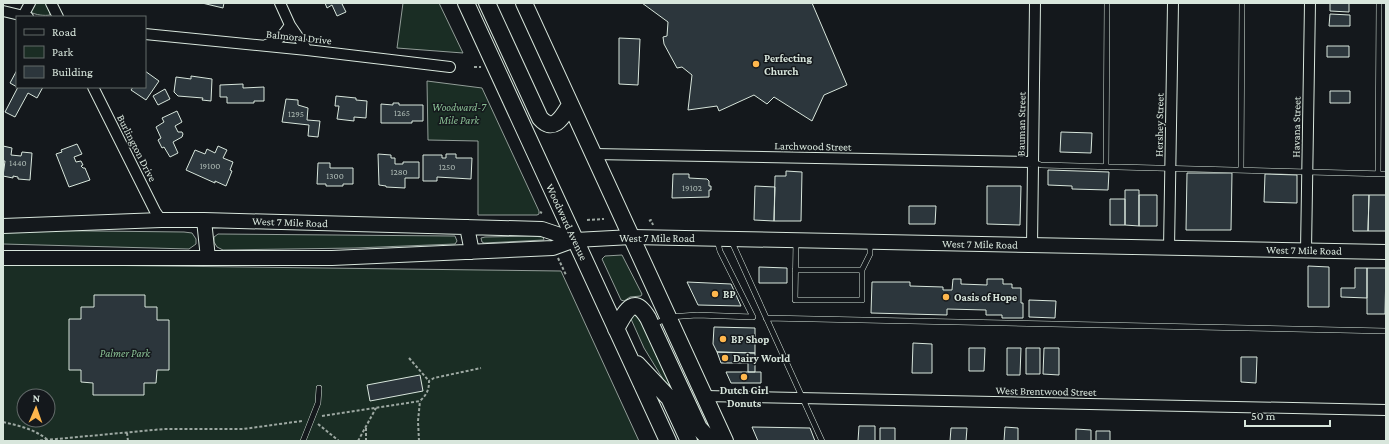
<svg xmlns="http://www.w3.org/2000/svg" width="1389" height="444" viewBox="0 0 1389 444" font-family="'Crimson Pro',serif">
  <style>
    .green { fill: #1a2d24; stroke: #939e99; fill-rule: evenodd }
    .building { fill: #2c363c; stroke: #d8e6dc }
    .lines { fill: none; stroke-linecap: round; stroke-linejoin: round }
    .lane-casing { stroke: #d8e6dc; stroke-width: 6 }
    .street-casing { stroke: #d8e6dc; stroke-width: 12 }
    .secondary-casing { stroke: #d8e6dc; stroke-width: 16 }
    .primary-casing { stroke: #d8e6dc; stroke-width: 18 }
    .path { stroke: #9da8a2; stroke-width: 2; stroke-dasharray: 3 2; stroke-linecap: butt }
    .lane { stroke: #14181c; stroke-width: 5 }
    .street { stroke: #14181c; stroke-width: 10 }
    .secondary { stroke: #14181c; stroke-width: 14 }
    .primary { stroke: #14181c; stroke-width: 16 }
    .poi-dot { fill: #ffb74d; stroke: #14181c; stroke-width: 1.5 }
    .labels { text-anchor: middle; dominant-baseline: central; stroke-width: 3; stroke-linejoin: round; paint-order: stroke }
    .number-label { font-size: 9px; fill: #adbab4 }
    .street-label { font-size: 11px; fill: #d8e6dc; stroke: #14181c }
    .poi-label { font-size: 11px; font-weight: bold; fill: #d8e6dc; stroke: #14181c; text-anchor: start }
    .park-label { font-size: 11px; font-style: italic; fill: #8ac095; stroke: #14181c }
  </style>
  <rect width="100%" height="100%" fill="#14181c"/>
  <path class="green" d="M35,3H46L50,12V15C45,16 35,15 31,12Z
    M403,3H439L463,53L397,48Z
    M427,81L482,88L539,211V214L537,215H478V141L428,140Z
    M7,230L184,232L192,233L196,239V244L189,249L3,244V231Z
    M218,234L451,236H455L457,241L455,244L355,248L223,250L217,247L214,242V237Z
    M532,236L543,237L544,240L484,243L482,242L481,238L485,237Z
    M622,255L642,294L641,296L630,297L624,301L621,300L602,259L605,256Z
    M3,264L561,271L639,441H3ZM24,396H48V420H24Z
    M637,313L703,441H693L666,384L644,348L631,319L632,315Z"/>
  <path class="building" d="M202,3H224L223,8Z
    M325,3H345L342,4L346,12L337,16L332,5L327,8Z
    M642,3H812L847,85L824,95L812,121L774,97L767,104L754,95L719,111L717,106L688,110L692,75L682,67L677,68L664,44L663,37L667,36L668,22Z
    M1330,3H1349V12L1330,11Z
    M1330,14L1350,15V26H1329Z
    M619,38L640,39L638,85L619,84Z
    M1327,46H1349V57H1327Z
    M17,70V87L10,83Z
    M145,71L159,81L146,100L131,90L133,87H145Z
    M191,76L212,79L211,101L202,100L203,98L178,96L174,92L176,77L191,79Z
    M243,84V88L264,87V101H254V103H227V97H220V85Z
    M17,87H43L37,98L28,93L15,117L5,112L18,87Z
    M165,89L170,99L158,105L153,96Z
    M1330,91H1350V103H1330Z
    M336,96L356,98V100L367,101L366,118L354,117V121L337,119L339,106H335Z
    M286,99L298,100V105L308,108L307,120L320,121L318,137L308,136L309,125L282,122Z
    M393,103H399V105H423V121H412V123H381V104L393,105Z
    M177,111L182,122L175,126L178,132H182L183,134L182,137L173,142L178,153L170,157L164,147L162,148L158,140L161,138L156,127L164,122L162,118Z
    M1061,132L1092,133L1091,153L1060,152Z
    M77,144L82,154L74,157L76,162L81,161L83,165L81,166L83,168H85L90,180L69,187L56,154L62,152L61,150Z
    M3,146L12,148L11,155L21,156L22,152L32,153L30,180L18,179V177L13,176V178L3,176L5,161H3Z
    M218,146L227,150L223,158L233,162L230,170L232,171L226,186L215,181V183L186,170L195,150L205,154L207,149L215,153Z
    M378,154L391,155V158H395V164H403V162H419V178H405V188L386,187V186L379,185Z
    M446,154H456V158H472L471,179L437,177V181H423V155H442V158H446Z
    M318,163H330V168H353V184H343V186H326V184H317Z
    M1048,170L1109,172L1108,190L1072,189V186L1048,185Z
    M786,171L802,172L801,221H774L775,176H786Z
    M1187,173H1232L1231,230H1186Z
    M673,174H689V178L707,179L709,181V186H711V190H709V197L672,198Z
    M1265,174L1297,175V203L1264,202Z
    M755,186L775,187L774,221L754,220Z
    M987,186H1021L1020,225L987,224Z
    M1125,190H1139V226L1125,225Z
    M1139,195H1157V226H1139Z
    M1353,195H1369L1368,231H1353Z
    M1369,195H1386V231H1368Z
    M1110,199H1125V225H1110Z
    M909,206H936L935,224H909Z
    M1308,266L1329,267V307H1308Z
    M759,267L787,268V283H759Z
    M1355,268H1367V298L1341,297V288H1355Z
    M1367,268H1386L1385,314H1367Z
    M953,279H961V284L987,285V279H1003V284H1012V288H1021V303H1023V318H1002V315H986V310L947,309V315L871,313L872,282H910V286L943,287V290H952Z
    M687,282L731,284L741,306L698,305Z
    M94,295H145V307H157V320H169V370H157L156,383H144V395H93V383L81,382V370H69V319H81V307H94Z
    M1029,300L1056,301L1055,318L1029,317Z
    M714,327L755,328V353L717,352L713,344Z
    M913,343L932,344V373H912Z
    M969,348H985L984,371H969Z
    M1007,348H1021L1020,375H1007Z
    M1026,348H1040V374H1026Z
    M1044,348H1059V375L1043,374Z
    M717,352L755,353V372H748V363H721Z
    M1241,357H1257L1256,383L1241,382Z
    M726,372H761V383H731Z
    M420,375L423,391L370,401L367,385Z
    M859,426H875V441H858Z
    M752,427L810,428L815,441H758Z
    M1005,427L1018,428V441H1004Z
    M880,428H895V441H880Z
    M951,428H967L966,441H950Z
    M1076,429L1091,430V441H1076Z
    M1096,431H1110V441H1096Z"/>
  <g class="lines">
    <defs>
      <path id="lane" d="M1033,162L1041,165L1386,174
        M1106,167L1107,3
        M1241,170L1242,3
        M1378,173L1379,3
        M731,240L822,441
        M796,241L795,300H862V270L870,254V243
        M795,270H862
        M766,318L1386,331
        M653,325L669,317L697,315L753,317L720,251L717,240
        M303,441L318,403L319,388"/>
      <path id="street" d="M51,3L58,17
        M280,3L290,25L307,50
        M3,11L28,17
        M23,16L30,3
        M145,34L307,50L450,67
        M266,45C279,40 283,36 290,25
        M93,87L155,211L161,220
        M593,154L1033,162
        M1032,245L1035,3
        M1169,248L1173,3
        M1306,250L1310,3
        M705,396L1386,410"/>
      <path id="secondary" d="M204,220L208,258
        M3,226L161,220H204L542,229L575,240
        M467,227L472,252
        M3,258H332L553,248L575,240L632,237L1386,252"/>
      <path id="primary" d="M466,3L668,441
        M487,3L540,118C554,134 563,116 570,105
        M524,3L725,441
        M616,329C625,313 633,293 648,318L699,428L711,441
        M637,364L669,398L689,441"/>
    </defs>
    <use href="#lane" class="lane-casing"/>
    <use href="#street" class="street-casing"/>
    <use href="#secondary" class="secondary-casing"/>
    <use href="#primary" class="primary-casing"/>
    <path class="path" d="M474,67H481
      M540,212L542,213
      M587,220L604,219
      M649,221L651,220L653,225
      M558,258L566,275
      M409,358L429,381
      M322,416L420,401C427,394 429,390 429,381L434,378L481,368
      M3,422C20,426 34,429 48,440
      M318,424L339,441
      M127,433L128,441
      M35,441L164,429H243L302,421
      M358,441L376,408
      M366,441V427
      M419,441L418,421L420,401"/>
    <use href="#lane" class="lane"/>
    <use href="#street" class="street"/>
    <use href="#secondary" class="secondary"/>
    <use href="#primary" class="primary"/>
  </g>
  <g class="poi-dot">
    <circle cx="756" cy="64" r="4"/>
    <circle cx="715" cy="294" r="4"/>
    <circle cx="946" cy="297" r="4"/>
    <circle cx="723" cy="339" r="4"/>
    <circle cx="725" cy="358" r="4"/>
    <circle cx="744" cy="377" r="4"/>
  </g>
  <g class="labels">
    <g class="number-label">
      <text x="402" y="113">1265</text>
      <text x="296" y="114">1295</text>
      <text x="18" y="163">1440</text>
      <text x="210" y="166">19100</text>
      <text x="447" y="167">1250</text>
      <text x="399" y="172">1280</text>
      <text x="335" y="176">1300</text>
      <text x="692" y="188">19102</text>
    </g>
    <g class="street-label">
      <text transform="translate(299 37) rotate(6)">Balmoral Drive</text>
      <text transform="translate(1021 124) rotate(-89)">Bauman Street</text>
      <text transform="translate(1159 125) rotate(-89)">Hershey Street</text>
      <text transform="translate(1296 127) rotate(-89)">Havana Street</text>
      <text transform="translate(813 146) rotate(1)">Larchwood Street</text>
      <text transform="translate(137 148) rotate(63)">Burlington Drive</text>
      <text transform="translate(290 222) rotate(2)">West 7 Mile Road</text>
      <text transform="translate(567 222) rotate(65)">Woodward Avenue</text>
      <text x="657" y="238">West 7 Mile Road</text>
      <text transform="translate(980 244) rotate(1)">West 7 Mile Road</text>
      <text transform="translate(1304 250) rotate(1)">West 7 Mile Road</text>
      <text transform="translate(1046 391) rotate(1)">West Brentwood Street</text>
    </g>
    <g class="poi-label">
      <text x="764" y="58">Perfecting<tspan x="764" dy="13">Church</tspan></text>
      <text x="723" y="294">BP</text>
      <text x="954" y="297">Oasis of Hope</text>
      <text x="731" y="339">BP Shop</text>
      <text x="733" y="358">Dairy World</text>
      <text x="744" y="390" text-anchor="middle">Dutch Girl<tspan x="744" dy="13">Donuts</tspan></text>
    </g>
    <g class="park-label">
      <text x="459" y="107">Woodward-7<tspan x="459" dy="13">Mile Park</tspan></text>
      <text x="125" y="353">Palmer Park</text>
    </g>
  </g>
  <rect width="1389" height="444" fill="none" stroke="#d8e6dc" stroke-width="8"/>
  <rect x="16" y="16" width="130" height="72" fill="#14181c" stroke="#626a69"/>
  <rect x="24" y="29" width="20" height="6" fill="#14181c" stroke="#626a69"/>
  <text x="52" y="36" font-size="12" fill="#d8e6dc">Road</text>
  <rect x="24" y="46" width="20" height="12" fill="#1a2d24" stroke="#626a69"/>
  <text x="52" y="56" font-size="12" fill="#d8e6dc">Park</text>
  <rect x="24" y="66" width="20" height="12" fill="#2c363c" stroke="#626a69"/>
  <text x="52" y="76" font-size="12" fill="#d8e6dc">Building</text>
  <g transform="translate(36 408) rotate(2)"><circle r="19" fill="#14181c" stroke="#626a69"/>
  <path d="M0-3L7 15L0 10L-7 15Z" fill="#ffb74d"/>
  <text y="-6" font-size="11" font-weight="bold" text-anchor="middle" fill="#d8e6dc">N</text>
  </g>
  <path d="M1245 420v6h85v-6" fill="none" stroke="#d8e6dc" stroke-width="2"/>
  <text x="1251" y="420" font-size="12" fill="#d8e6dc" stroke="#14181c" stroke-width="3" paint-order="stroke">50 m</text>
</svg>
